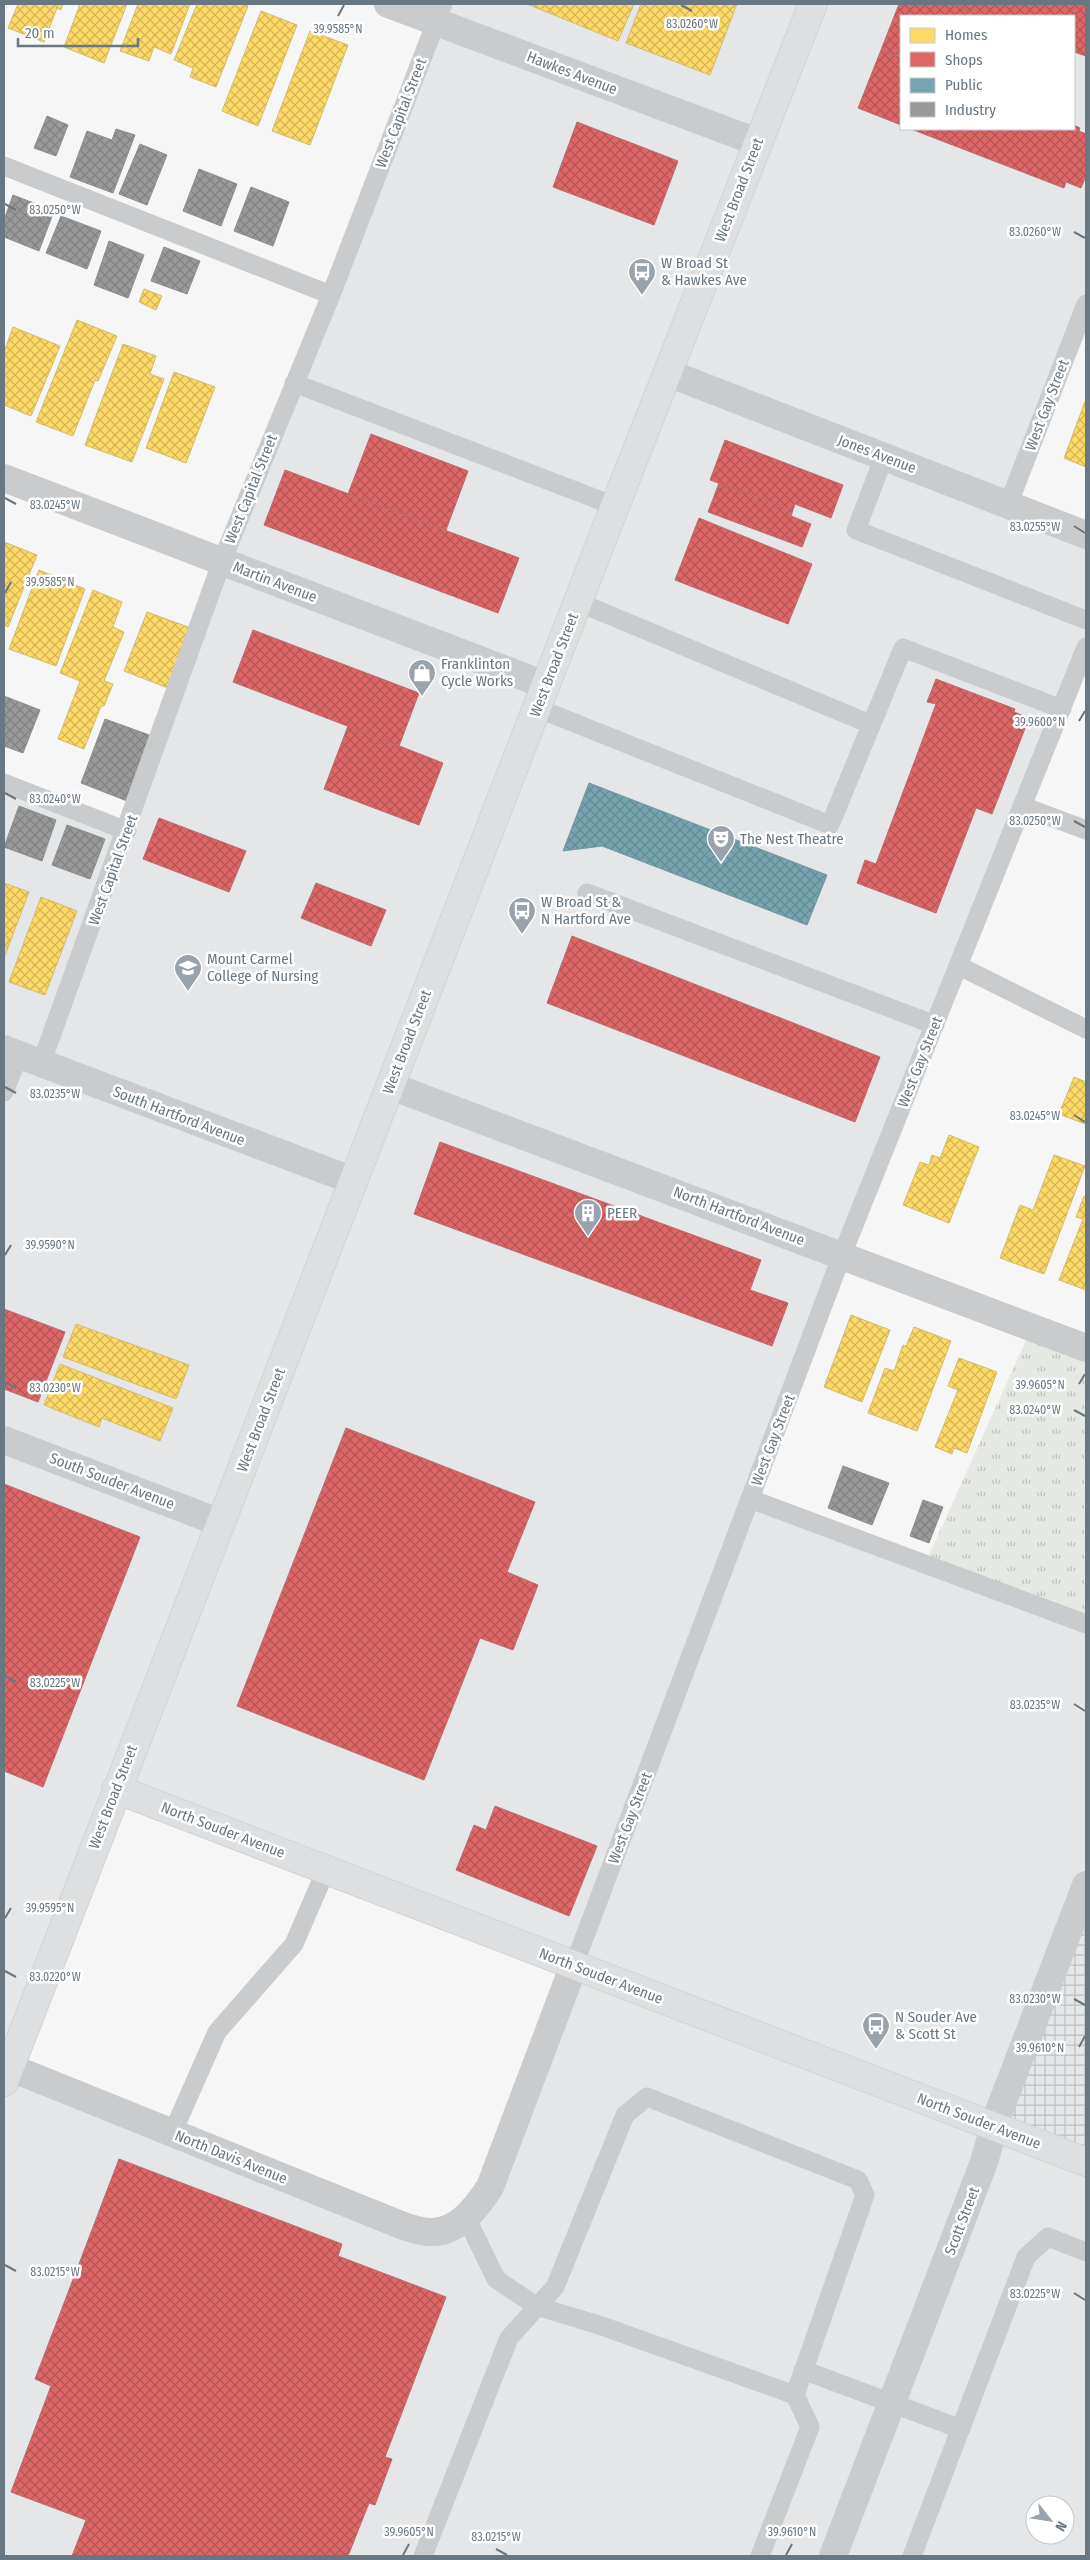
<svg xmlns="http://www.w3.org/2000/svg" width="1090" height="2560" viewBox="0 0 1090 2560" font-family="'Fira Sans Condensed',sans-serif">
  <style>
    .built { fill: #e5e6e7; fill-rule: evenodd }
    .industrial { fill: url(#industrial-grid) }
    .grass { fill: url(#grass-tufts) }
    .homes { fill: url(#homes-cross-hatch); stroke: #d2bc6e }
    .shops { fill: url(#shops-cross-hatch); stroke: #bc6b6e }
    .public { fill: url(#public-cross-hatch); stroke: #7297a2 }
    .industry { fill: url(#industry-cross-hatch); stroke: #8b8f92 }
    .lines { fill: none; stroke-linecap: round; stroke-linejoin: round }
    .primary-casing { stroke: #d2d3d3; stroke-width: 30 }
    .service { stroke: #c9cbcc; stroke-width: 19 }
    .minor { stroke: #c9cbcc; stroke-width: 28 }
    .tertiary { stroke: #c9cbcc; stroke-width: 28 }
    .primary { stroke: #dedfe0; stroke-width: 28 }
    .ticks { fill: none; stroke: #697782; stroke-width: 2 }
    .labels { text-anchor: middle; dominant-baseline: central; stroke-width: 5; stroke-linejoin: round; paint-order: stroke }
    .street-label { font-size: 15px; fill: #697782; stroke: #fff }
    .poi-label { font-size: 15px; fill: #697782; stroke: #fff; text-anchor: start }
    .ticks-label { font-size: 12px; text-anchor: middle; fill: #697782; stroke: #fff; stroke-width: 5; stroke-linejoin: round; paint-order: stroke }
  </style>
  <defs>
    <pattern id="industrial-grid" width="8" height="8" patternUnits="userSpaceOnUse" patternTransform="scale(1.25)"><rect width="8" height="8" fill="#e5e6e7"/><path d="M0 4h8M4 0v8" fill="none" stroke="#bebfc1"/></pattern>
    <pattern id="grass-tufts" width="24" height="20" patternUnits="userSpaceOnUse" patternTransform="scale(1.25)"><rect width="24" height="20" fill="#e5e8e3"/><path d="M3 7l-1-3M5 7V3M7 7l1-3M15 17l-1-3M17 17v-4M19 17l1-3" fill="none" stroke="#bec1bd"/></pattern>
    <pattern id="homes-cross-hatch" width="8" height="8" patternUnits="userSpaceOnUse" patternTransform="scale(1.25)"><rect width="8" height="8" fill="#ffd966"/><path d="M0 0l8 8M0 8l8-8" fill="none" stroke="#d2b559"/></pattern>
    <pattern id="shops-cross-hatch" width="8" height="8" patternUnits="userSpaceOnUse" patternTransform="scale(1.25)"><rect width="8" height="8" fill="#e06666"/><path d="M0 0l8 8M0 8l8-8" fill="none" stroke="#b05656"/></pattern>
    <pattern id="public-cross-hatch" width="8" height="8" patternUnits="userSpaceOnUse" patternTransform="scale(1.25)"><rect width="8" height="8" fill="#76a5af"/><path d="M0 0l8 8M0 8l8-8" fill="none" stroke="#658b94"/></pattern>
    <pattern id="industry-cross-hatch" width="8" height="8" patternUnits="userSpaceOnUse" patternTransform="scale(1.25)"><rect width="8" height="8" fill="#999"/><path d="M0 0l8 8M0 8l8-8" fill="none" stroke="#818282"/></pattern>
  </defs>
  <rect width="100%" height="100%" fill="#f6f6f6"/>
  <path class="built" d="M443,4H1086V304L1008,505L1086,535V647L750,1499L1086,1624V2556H4V783L126,831ZM901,16H1074V129H901ZM116,1789L574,1965L475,2209L406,2227L9,2067ZM1035,2505H1065V2535H1035Z"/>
  <path class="industrial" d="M1086,1885V2162L998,2114Z"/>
  <path class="grass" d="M1032,1327L1086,1348V1624L925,1564Z"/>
  <path class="homes" d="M18,4H63L61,10L57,8L44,42L8,28Z
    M80,4H127L104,63L64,47Z
    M138,4H190L171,54L154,47L149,61L120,51Z
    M197,4H243L248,6L216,87L190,77L193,68L174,60Z
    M527,4H634L618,41Z
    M641,4H737L710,75L626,43Z
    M261,11L297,25L258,126L222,111Z
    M310,31L348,45L310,145L272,131Z
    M144,289L162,296L156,310L139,302Z
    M77,320L117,336L98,381L95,380L73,436L36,422Z
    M13,327L60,346L31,416L4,405V352Z
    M123,344L156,356L150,374L164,379L132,462L85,445Z
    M174,372L215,387L186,463L146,448Z
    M1086,399V467L1064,458Z
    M4,542L37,555L8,627L4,625Z
    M39,570L85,589L56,666L9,649Z
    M93,590L122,602L113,627L124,632L104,681L113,684L104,706H101L84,749L58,739L80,681L60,673Z
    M147,612L191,628L168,688L124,671Z
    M4,883L29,892L4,958Z
    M41,897L77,911L45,995L9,982Z
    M1074,1077L1086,1082L1085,1124L1059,1114Z
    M949,1135L979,1147L949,1223L903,1205L920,1162L929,1165L932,1155L940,1158Z
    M1054,1155L1085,1166L1044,1274L1000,1258L1020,1205L1033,1210Z
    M1084,1196L1086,1197V1290L1059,1280L1083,1219L1076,1217Z
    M851,1315L890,1330L862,1402L824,1387Z
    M76,1324L189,1365L176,1399L63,1357Z
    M914,1327L951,1341L917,1431L868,1413L885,1368L894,1371L903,1345L906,1346Z
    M959,1358L997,1372L967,1453L954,1448L952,1454L935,1447L958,1390L948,1386Z
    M60,1364L173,1408L160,1441L102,1418L99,1427L44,1405Z"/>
  <path class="shops" d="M899,4H951L983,16H901V58L881,50Z
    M951,4H1086V56L1074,52V16H983Z
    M881,50L901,58V125L858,108Z
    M577,122L678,161L654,225L553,187Z
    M1074,125L1080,128L1079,131L1086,134V176L1081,188L1066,182L1064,188L911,129H1074Z
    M371,434L468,471L446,530L348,494Z
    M725,440L843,485L831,518L795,504L793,510L710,480Z
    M285,470L519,558L498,613L264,525Z
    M719,483L793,510L791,516L811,524L802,547L708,512Z
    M699,518L812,564L788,624L675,580Z
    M253,630L419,693L399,746L233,682Z
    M936,679L1015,709L1014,712L1029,718L992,814L976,808L936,913L857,883L865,860L876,864L936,704L927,702Z
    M348,726L443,763L419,825L324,789Z
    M159,818L246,851L229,892L143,859Z
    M316,883L386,910L371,946L301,918Z
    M572,936L880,1057L855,1122L547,1003Z
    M440,1142L761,1260L750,1290L788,1303L772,1346L414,1214Z
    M4,1309L65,1332L38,1402L4,1389Z
    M346,1428L535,1502L507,1572L538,1585L513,1650L480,1638L424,1780L237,1706Z
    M4,1484L140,1537L43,1787L4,1771Z
    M495,1806L597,1846L569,1916L456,1870L474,1825L486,1830Z
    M119,2159L342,2244L338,2256L446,2297L385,2457L392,2459L375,2505L369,2503L348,2556H72L86,2520L11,2492L51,2386L35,2379Z"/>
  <path class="public" d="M589,783L827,875L807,925L602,846L563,851Z"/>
  <path class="industry" d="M47,116L68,125L56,156L34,148Z
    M116,129L135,135L113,193L70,177L87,131L112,140Z
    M140,144L167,155L147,205L119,194Z
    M199,169L237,184L221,226L183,211Z
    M251,187L289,202L273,246L234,231Z
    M13,195L54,211L39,251L4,237V220Z
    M61,216L101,231L87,269L46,253Z
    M109,241L144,255L128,298L94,285Z
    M164,247L200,261L187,294L151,281Z
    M4,696L40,710L23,753L4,746Z
    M105,719L152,736L127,801L81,783Z
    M19,806L56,820L42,861L4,847Z
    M67,825L105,839L90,879L52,865Z
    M843,1466L889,1483L872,1525L828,1508Z
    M923,1500L943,1507L929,1543L910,1536Z"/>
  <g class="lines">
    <defs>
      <path id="primary" d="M116,1789L1086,2162
        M4,2082L615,506L813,4"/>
    </defs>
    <use href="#primary" class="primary-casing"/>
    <path class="service" d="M4,166L331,295
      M294,383L615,506
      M884,457L856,530L1086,620
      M1008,505L1086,304
      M578,602L870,724
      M537,708L830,825L903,648L1062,709
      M4,783L127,831
      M1022,806L1086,830
      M587,893L935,1025
      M959,966L1086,1029
      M41,1064L222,561L331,295L443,4
      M4,1092L19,1055
      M750,1499L1086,1624
      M574,1965L842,1255L1086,647
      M172,2134L217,2032L294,1944L326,1870
      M466,2217L496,2279L536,2306L599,2325L795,2395
      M803,2370L961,2429
      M423,2556L509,2338L555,2287L625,2115L647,2097L858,2180L865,2195L795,2395L810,2427L760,2556
      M912,2556L1026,2257L1048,2237L1086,2252"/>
    <path class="minor" d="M388,4L757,142
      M668,373L1086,535
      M4,478L545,685
      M391,1086L1086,1348
      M4,1440L221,1523
      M833,2556L984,2162L998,2114L1086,1885"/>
    <path class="tertiary" d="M4,1049L354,1181
      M9,2067L406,2227C414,2229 422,2232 429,2232C457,2234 477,2207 490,2187L574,1965"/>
    <use href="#primary" class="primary"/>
  </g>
  <path class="ticks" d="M681,5L692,11M338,16L344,5M5,204L16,210M1074,232L1085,238M5,498L16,504M1074,526L1085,533M5,593L11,582M1079,721L1085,711M5,793L16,799M1074,821L1085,827M5,1087L16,1093M1074,1115L1085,1122M5,1255L11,1245M5,1382L16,1388M1079,1384L1085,1374M1074,1410L1085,1416M5,1676L16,1682M1074,1704L1085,1711M5,1918L11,1908M5,1971L16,1977M1074,1999L1085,2005M1079,2047L1085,2036M5,2265L16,2271M1074,2293L1085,2300M496,2549L507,2555M403,2555L409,2544M786,2555L792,2544"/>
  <defs>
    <symbol id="bus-pin" viewBox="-11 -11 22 30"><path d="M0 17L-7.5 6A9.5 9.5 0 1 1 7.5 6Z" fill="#9aa3ab" stroke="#fff"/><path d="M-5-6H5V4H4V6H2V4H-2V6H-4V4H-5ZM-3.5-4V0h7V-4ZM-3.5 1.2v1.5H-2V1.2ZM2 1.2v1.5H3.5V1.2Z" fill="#fff"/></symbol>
    <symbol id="shop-pin" viewBox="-11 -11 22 30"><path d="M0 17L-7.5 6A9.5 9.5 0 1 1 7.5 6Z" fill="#9aa3ab" stroke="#fff"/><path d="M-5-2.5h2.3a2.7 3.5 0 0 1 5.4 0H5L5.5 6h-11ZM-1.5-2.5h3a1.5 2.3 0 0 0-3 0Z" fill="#fff"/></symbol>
    <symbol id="theatre-pin" viewBox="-11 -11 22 30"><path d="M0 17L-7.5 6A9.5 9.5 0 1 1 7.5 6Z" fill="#9aa3ab" stroke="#fff"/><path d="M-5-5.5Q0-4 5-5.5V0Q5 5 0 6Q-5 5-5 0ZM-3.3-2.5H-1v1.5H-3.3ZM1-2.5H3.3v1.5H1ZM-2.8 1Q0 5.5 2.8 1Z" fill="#fff"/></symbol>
    <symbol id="university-pin" viewBox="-11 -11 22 30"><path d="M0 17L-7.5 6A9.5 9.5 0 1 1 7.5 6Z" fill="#9aa3ab" stroke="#fff"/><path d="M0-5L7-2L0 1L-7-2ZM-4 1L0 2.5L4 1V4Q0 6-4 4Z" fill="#fff"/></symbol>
    <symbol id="building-pin" viewBox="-11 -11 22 30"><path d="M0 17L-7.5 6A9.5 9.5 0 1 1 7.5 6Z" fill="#9aa3ab" stroke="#fff"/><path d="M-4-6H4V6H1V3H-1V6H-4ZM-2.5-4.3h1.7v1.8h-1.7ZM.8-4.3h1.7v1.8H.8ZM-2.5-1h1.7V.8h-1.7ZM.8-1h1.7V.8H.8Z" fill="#fff"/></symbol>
  </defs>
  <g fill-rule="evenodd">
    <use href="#bus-pin" x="626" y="256" width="32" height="43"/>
    <use href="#shop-pin" x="406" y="657" width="32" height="43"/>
    <use href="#theatre-pin" x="705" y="823" width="32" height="43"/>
    <use href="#bus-pin" x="506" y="895" width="32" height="43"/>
    <use href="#university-pin" x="172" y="952" width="32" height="43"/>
    <use href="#building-pin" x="572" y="1197" width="32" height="43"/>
    <use href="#bus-pin" x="860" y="2010" width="32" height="43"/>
  </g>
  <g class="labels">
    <g class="street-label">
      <text transform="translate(572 73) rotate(21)">Hawkes Avenue</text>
      <text transform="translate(401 113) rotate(-69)">West Capital Street</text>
      <text transform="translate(739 190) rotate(-69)">West Broad Street</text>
      <text transform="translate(1047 405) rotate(-69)">West Gay Street</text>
      <text transform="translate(877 454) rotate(21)">Jones Avenue</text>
      <text transform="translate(251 489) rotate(-68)">West Capital Street</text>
      <text transform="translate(275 582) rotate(21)">Martin Avenue</text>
      <text transform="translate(554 665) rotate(-69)">West Broad Street</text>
      <text transform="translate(113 870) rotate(-70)">West Capital Street</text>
      <text transform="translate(407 1042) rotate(-69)">West Broad Street</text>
      <text transform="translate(920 1062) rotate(-68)">West Gay Street</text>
      <text transform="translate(179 1116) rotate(21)">South Hartford Avenue</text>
      <text transform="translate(739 1216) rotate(21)">North Hartford Avenue</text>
      <text transform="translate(261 1420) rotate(-69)">West Broad Street</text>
      <text transform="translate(773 1440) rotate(-69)">West Gay Street</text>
      <text transform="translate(112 1481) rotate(21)">South Souder Avenue</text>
      <text transform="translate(113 1797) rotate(-69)">West Broad Street</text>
      <text transform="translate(630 1818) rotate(-69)">West Gay Street</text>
      <text transform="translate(223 1830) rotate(21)">North Souder Avenue</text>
      <text transform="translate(601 1976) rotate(21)">North Souder Avenue</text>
      <text transform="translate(979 2121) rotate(21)">North Souder Avenue</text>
      <text transform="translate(231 2157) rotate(22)">North Davis Avenue</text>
      <text transform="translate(962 2221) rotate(-69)">Scott Street</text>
    </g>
    <g class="poi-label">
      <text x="661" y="263">W Broad St<tspan x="661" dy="17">&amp; Hawkes Ave</tspan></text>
      <text x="441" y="664">Franklinton<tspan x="441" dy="17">Cycle Works</tspan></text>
      <text x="740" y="839">The Nest Theatre</text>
      <text x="541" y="902">W Broad St &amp;<tspan x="541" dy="17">N Hartford Ave</tspan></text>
      <text x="207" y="959">Mount Carmel<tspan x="207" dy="17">College of Nursing</tspan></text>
      <text x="607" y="1213">PEER</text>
      <text x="895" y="2017">N Souder Ave<tspan x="895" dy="17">&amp; Scott St</tspan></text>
    </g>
  </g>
  <g class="ticks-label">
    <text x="692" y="28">83.0260°W</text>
    <text x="338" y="33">39.9585°N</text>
    <text x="55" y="214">83.0250°W</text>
    <text x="1035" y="236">83.0260°W</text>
    <text x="55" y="509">83.0245°W</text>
    <text x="1035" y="531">83.0255°W</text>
    <text x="50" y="586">39.9585°N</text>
    <text x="1040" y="726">39.9600°N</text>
    <text x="55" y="803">83.0240°W</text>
    <text x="1035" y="825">83.0250°W</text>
    <text x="55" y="1098">83.0235°W</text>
    <text x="1035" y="1120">83.0245°W</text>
    <text x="50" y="1249">39.9590°N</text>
    <text x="1040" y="1389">39.9605°N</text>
    <text x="55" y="1392">83.0230°W</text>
    <text x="1035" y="1414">83.0240°W</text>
    <text x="55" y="1687">83.0225°W</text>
    <text x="1035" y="1709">83.0235°W</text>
    <text x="50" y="1912">39.9595°N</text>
    <text x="55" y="1981">83.0220°W</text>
    <text x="1035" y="2003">83.0230°W</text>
    <text x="1040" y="2052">39.9610°N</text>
    <text x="55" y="2276">83.0215°W</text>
    <text x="1035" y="2298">83.0225°W</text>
    <text x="409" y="2536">39.9605°N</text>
    <text x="792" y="2536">39.9610°N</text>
    <text x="496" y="2541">83.0215°W</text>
  </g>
  <rect width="1090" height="2560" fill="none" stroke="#697782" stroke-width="10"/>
  <rect x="900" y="15" width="175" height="115" fill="#ffffff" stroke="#c3c9cd"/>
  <rect x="910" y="28" width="25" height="15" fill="#ffd966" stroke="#c3c9cd"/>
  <text x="945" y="40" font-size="15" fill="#697782">Homes</text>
  <rect x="910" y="52" width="25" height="15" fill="#e06666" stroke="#c3c9cd"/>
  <text x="945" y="65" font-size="15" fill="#697782">Shops</text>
  <rect x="910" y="78" width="25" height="15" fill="#76a5af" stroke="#c3c9cd"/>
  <text x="945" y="90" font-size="15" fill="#697782">Public</text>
  <rect x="910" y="102" width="25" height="15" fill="#999999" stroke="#c3c9cd"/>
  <text x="945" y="115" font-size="15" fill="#697782">Industry</text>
  <g transform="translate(1050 2520) rotate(120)"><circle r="24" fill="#ffffff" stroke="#c3c9cd"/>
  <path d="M0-4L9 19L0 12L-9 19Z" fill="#9aa3ab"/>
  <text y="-8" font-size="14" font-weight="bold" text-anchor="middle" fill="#697782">N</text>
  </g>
  <path d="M18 38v8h120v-8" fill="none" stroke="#697782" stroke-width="2.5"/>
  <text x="25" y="38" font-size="15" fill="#697782" stroke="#ffffff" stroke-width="4" paint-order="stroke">20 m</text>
</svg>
